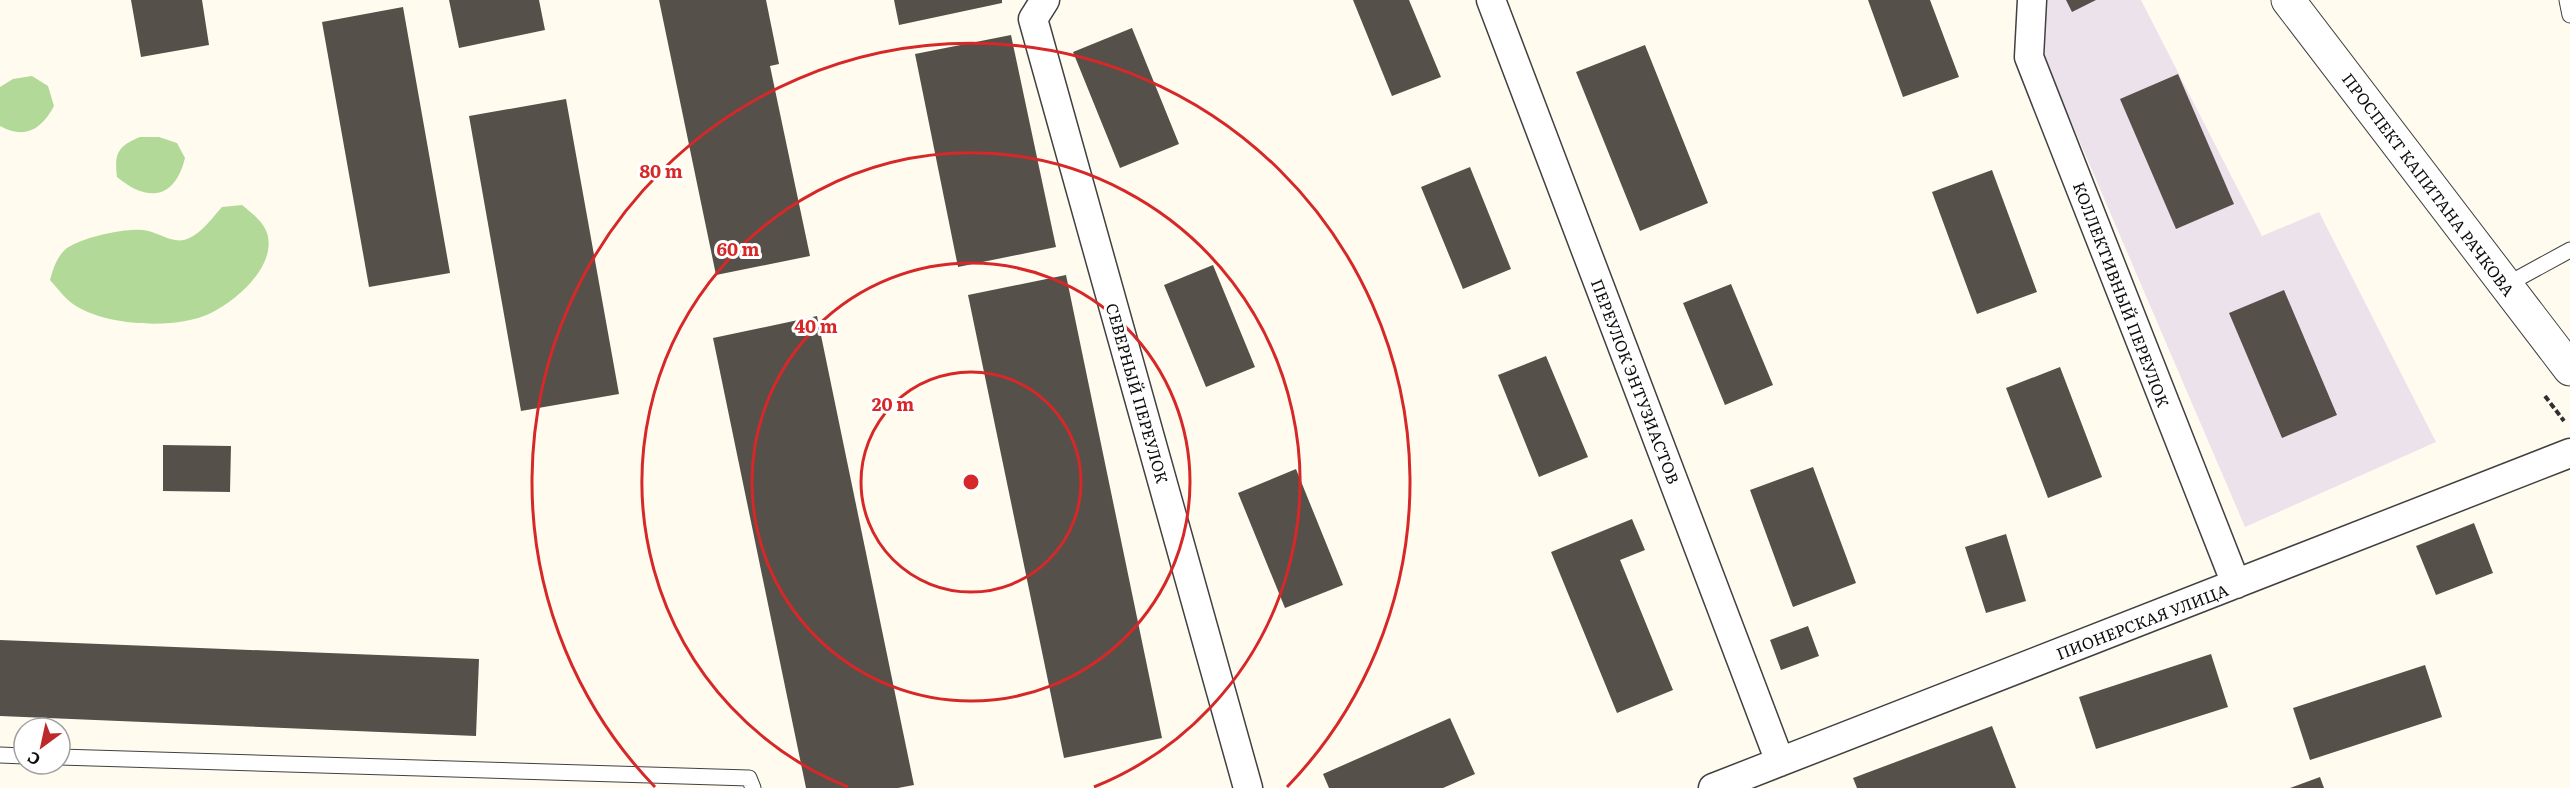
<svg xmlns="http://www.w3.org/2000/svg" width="2570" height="788" viewBox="0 0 2570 788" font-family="Literata,serif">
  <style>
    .industrial { fill: #ece2ec }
    .forest { fill: #b2d998 }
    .building { fill: #56504a }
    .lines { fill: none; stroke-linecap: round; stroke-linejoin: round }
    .service-casing { stroke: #414141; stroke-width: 17 }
    .minor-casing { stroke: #414141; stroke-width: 31 }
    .tertiary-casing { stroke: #414141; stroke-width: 35 }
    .path { stroke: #303030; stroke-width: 4; stroke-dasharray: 6 3; stroke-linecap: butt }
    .service { stroke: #fff; stroke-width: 15 }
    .minor { stroke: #fff; stroke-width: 28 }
    .tertiary { stroke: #fff; stroke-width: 33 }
    .ring { fill: none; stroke: #d62828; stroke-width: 3 }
    .labels { text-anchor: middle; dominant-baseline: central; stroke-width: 6; stroke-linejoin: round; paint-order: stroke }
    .street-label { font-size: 16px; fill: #0e0e0e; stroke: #fff }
    .centre { fill: #d62828; stroke: #fff; stroke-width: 3 }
    .ring-label { font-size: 18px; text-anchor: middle; font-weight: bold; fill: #d62828; stroke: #fff; stroke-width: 6; stroke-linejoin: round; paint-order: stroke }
  </style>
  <rect width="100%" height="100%" fill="#fffcef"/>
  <path class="industrial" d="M2044,0H2141L2262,236L2319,212L2436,442L2245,527L2040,49Z"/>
  <path class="forest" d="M32,76L48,86L54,106C42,129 25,140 0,126V87L13,79Z
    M140,137H159L177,143L185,158C175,199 148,203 117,177C114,153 118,146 140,137Z
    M242,205C252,213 266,224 268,237C274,268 236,301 211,313C177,330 108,326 76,306C66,300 58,289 50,280C53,269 57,256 67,248C83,237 125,228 143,230C156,231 171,243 184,240C201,235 210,220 222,207Z"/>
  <path class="building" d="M131,0H202L209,45L141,57Z
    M449,0H539L545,30L459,48Z
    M659,0H766L779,64L770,66L810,256L716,275Z
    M894,0H1002V3L899,25Z
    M1353,0H1409L1441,77L1392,96Z
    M1868,0H1930L1959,77L1903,97Z
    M2066,0H2096L2072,12Z
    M403,7L450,273L369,287L322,22Z
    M1132,28L1179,144L1120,168L1073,52Z
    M1011,35L1056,247L958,267L915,54Z
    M1645,45L1708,203L1640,231L1576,72Z
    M2178,74L2234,204L2176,229L2120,99Z
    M566,99L619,394L521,411L469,116Z
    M1470,167L1511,269L1463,289L1421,187Z
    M1992,170L2037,292L1977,314L1932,192Z
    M1213,265L1255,367L1206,387L1164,285Z
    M1066,275L1162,738L1064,758L968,295Z
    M1731,284L1773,385L1725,405L1683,303Z
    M2284,290L2337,415L2282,438L2229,313Z
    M817,316L914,785L898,788H806L713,338Z
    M1546,356L1588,457L1539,477L1498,375Z
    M2060,367L2102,477L2048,498L2006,388Z
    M163,445L231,446L230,492L163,491Z
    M1813,467L1856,583L1793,607L1750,490Z
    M1296,469L1343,585L1285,608L1238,493Z
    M1632,519L1645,550L1620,560L1673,690L1617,713L1551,552Z
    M2474,523L2493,573L2436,595L2416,546Z
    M2006,534L2026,601L1986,613L1965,547Z
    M1808,626L1819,656L1781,670L1770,640Z
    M0,640L479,659L476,736L0,716Z
    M2211,654L2228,707L2096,749L2079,697Z
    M2425,665L2442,717L2310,760L2293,708Z
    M1450,718L1475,774L1443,788H1329L1323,774Z
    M1992,726L2016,788H1857L1853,778Z
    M2320,777L2324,788H2290Z"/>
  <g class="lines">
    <defs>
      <path id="service" d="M2567,0L2570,15
        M2506,285L2570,250
        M0,755L24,756
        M60,757L749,778L753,788"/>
      <path id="minor" d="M1045,0L1033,19L1248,788
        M1491,0L1780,762
        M2032,0L2029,57L2236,584
        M1713,788L2570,453"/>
      <path id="tertiary" d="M2288,0L2570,369"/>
    </defs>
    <use href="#service" class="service-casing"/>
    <use href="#minor" class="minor-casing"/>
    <use href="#tertiary" class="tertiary-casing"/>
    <path class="path" d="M2545,396L2564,421"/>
    <use href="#service" class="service"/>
    <use href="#minor" class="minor"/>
    <use href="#tertiary" class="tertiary"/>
  </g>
  <g class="ring">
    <circle cx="971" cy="482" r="110"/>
    <circle cx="971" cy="482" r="219"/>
    <path d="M848 787A329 329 0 1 1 1094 787"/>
    <path d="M655 787A439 439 0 1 1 1287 787"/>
  </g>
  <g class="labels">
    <g class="street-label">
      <text transform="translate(2429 184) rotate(53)">ПРОСПЕКТ КАПИТАНА РАЧКОВА</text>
      <text transform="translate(2122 294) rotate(69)">КОЛЛЕКТИВНЫЙ ПЕРЕУЛОК</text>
      <text transform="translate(1636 381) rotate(69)">ПЕРЕУЛОК ЭНТУЗИАСТОВ</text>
      <text transform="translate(1138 393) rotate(74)">СЕВЕРНЫЙ ПЕРЕУЛОК</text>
      <text transform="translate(2142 621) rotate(-21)">ПИОНЕРСКАЯ УЛИЦА</text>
    </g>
  </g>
  <circle cx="971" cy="482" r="9" class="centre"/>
  <g class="ring-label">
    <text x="661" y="178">80 m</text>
    <text x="738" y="256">60 m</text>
    <text x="816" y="333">40 m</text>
    <text x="893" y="411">20 m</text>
  </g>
  <g transform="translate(42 746) rotate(213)"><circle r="28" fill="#ffffff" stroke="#9f9f9f" stroke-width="1.5"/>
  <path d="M0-4.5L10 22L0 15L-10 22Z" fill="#bc2928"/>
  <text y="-9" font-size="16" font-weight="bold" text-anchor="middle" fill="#0e0e0e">С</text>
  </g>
</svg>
